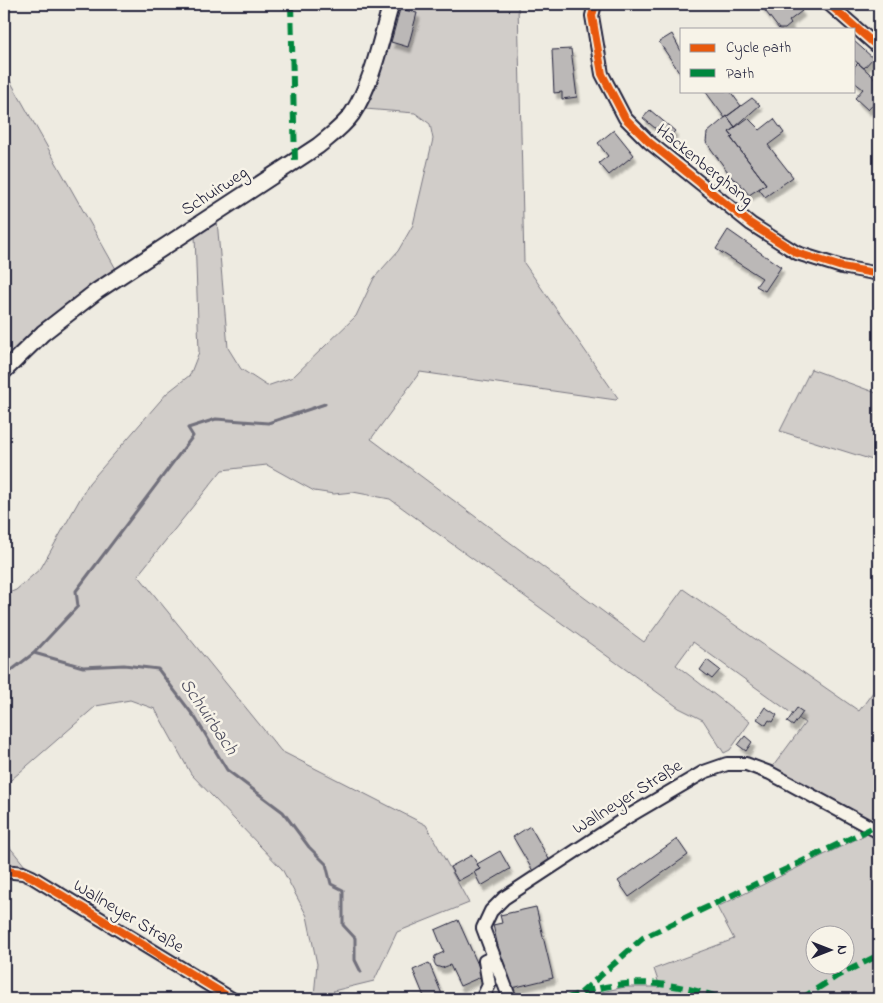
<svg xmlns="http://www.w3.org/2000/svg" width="883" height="1003" viewBox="0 0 883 1003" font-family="'Indie Flower',sans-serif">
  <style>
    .green { fill: #d1cdc9; stroke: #7a7882; fill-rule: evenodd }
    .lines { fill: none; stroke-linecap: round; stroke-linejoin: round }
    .stream { stroke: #716f7b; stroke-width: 3 }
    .building { fill: #bbb8b7; stroke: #22223b; filter: url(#shadow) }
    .minor-casing { stroke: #22223b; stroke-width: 16 }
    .major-casing { stroke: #22223b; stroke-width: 19 }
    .minor { stroke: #f7f3e8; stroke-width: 12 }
    .major { stroke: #f7f3e8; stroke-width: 15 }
    .quiet { stroke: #00873e; stroke-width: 6; stroke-dasharray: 12 6; stroke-linecap: butt }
    .cycleway-casing { stroke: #f7f3e8; stroke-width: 11 }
    .cycleway { stroke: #e8590c; stroke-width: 8 }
    .labels { text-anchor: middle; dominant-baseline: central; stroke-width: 5; stroke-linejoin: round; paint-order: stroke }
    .street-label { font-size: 18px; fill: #22223b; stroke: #f7f3e8 }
    .water-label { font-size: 19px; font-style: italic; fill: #504f60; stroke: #f7f3e8 }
  </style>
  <defs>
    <filter id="shadow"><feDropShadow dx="3" dy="5.5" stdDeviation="1" flood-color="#0004"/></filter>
  </defs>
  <rect width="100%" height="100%" fill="#eeebe1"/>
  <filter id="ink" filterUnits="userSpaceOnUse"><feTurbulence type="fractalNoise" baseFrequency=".02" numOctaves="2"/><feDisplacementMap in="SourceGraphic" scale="10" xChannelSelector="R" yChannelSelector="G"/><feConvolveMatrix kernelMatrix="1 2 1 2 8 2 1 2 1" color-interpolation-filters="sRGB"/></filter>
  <g filter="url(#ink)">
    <path class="green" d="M398,4H518L524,263L618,398L616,400L420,372L371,439L644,642L683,589L859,711L879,684V828L771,769L805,723L693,642L676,665L750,722L730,750L724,753L703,720L679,708L390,499L353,492L334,494L314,491L267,465L222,470L138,575L281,751L426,825L469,903L397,932L374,981L333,991L342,999H321L325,993L314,996L317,964L307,916L282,869L191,774L155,709L130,700L96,706L4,786V595L16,590L41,568L89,483L167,393L190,375L199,352L195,235L217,220L228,348L241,369L267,386L293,377L356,316L374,278L398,251L413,225L433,139L430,124L415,113L365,109Z
      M4,70L116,269L55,313L4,359Z
      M811,369L879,394V462L780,431Z
      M871,832L879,837V999H583L582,996L625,987H660L654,969L734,939L717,907ZM816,936H846V966H816Z
      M4,840L25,866L4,867Z"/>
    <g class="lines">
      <path class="stream" d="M34,653L83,667L124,665L158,669L196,719L227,770L283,812L309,847L326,864L331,884L343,890V925L355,938V960L361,972
        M4,676L34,653L78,606L76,591L193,436L188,428L216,419L268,423L325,404"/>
    </g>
    <path class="building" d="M760,4H796L802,11L789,21L791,24L785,29H779Z
      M400,9L417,13L408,47L391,42Z
      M672,34L682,53V76L659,42Z
      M854,41L873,58L864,68L854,60Z
      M571,49L577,97L562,99V92L554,93L552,50Z
      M858,63L879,82V98L868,110L855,98L863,89L854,82V67Z
      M705,91H730L741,106L725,118Z
      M752,98L760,105L735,127L727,116Z
      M650,110L675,131L668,139L643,118Z
      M727,116L735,127L729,132L733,137L731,138L766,184L749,195L738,181L733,179L706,142L707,133Z
      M748,118L760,130L774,119L784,133L768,145L793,177L765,197L759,189L766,184L731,138L733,137L729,132Z
      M614,130L634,155L609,175L599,163L608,156L598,143Z
      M728,230L781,267L765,291L756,286L762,278L716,249Z
      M707,660L720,670L712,679L700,670Z
      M765,707L777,715L773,722L769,720L766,725L757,719Z
      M797,708L803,712L793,726L787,722Z
      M745,736L752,742L746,751L738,745Z
      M530,826L550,861L533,871L513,837Z
      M677,839L688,855L629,897L618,881Z
      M500,851L510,869L481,886L474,872L480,869L477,864Z
      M472,855L480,869L458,881L450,867Z
      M536,907L553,978L508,989L493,925L502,923L500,915Z
      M458,920L483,976L460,986L450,965L442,968L436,966L434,962L435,956L444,952L435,930Z
      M429,963L444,999H425L413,970Z"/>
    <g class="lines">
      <defs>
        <path id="minor" d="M595,4L592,16L602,74L625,118L649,142L751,224L797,253L842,267L879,274
          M829,4L879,48
          M4,871L23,873L32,877L232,999
          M482,999L489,985L485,961L494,957
          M510,999L483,928L491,911L504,898L629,816L704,772L727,764H746L770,773L879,832"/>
        <path id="major" d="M4,371L43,333L97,291L318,146C330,136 343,127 352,114C373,82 381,39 391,4"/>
      </defs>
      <use href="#minor" class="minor-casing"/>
      <use href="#major" class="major-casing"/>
      <use href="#minor" class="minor"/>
      <use href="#major" class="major"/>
      <path class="quiet" d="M291,4L295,162
        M581,993L643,938L872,828
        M565,999C622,977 665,979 723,999
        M801,999L837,976L879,955"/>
      <defs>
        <path id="cycleway" d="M595,4L592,16L602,74L625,118L649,142L751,224L797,253L842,267L879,274
          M829,4L879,48
          M4,871L23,873L32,877L232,999"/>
      </defs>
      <use href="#cycleway" class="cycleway-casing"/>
      <use href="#cycleway" class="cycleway"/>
    </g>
  </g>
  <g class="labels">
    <g class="street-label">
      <text transform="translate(704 166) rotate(39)">Hackenberghang</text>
      <text transform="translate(215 192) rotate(-33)">Schuirweg</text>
      <text transform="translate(628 798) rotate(-32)">Wallneyer Straße</text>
      <text transform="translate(128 917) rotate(31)">Wallneyer Straße</text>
    </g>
    <g class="water-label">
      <text transform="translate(208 717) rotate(56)">Schuirbach</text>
    </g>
  </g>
  <rect width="883" height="1003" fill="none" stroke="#f7f3e8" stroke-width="20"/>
  <rect x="10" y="10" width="863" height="983" fill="none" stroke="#22223b" stroke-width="2" filter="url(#ink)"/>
  <rect x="680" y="28" width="175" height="65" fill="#f7f3e8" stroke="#a29fa3"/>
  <rect x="690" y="44" width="25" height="8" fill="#e8590c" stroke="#a29fa3"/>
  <text x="726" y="52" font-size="15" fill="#22223b">Cycle path</text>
  <rect x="690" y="69" width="25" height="8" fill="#00873e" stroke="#a29fa3"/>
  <text x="726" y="78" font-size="15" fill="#22223b">Path</text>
  <g transform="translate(830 950) rotate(90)"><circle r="24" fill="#f7f3e8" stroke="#a29fa3"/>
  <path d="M0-4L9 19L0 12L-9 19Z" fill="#22223b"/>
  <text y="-8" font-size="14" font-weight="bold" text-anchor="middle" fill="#22223b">N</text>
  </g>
</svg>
